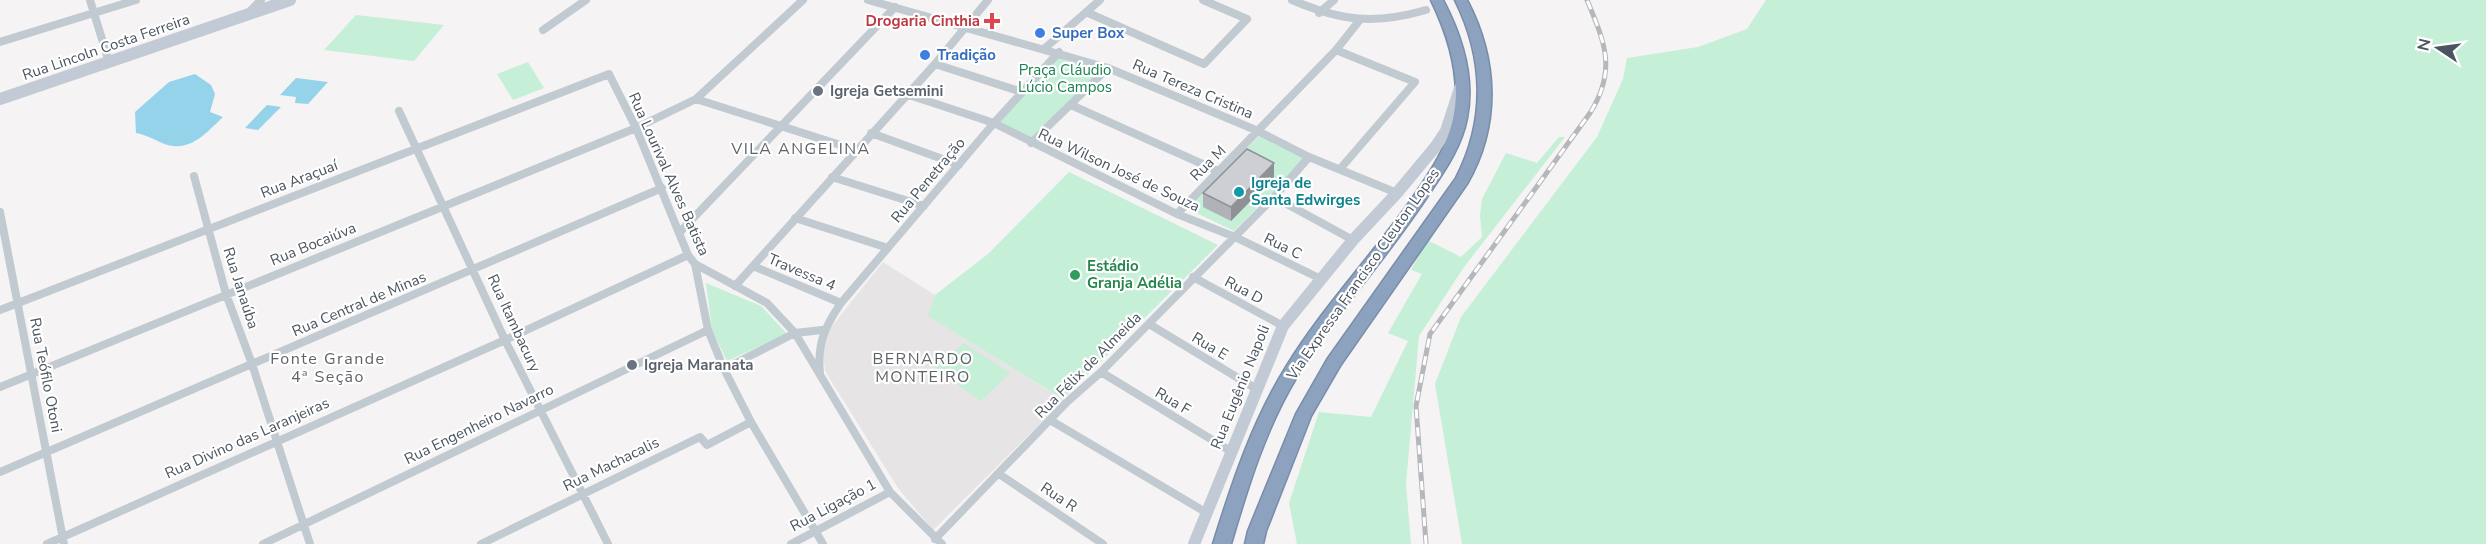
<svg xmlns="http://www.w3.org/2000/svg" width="2486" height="544" viewBox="0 0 2486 544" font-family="'Nunito Sans',sans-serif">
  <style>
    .education { fill: #e6e4e5 }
    .green { fill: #c5efd7 }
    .water { fill: #94d3ea }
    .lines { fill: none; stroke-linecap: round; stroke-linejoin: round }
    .highway-casing { stroke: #788daa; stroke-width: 3 }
    .street { stroke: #c1c9d1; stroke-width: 8 }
    .secondary { stroke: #c2cad5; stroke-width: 12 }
    .highway { fill: #8da2be; fill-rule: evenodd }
    .rail-casing { stroke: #b5b7bc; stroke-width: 5 }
    .rail { stroke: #fff; stroke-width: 3; stroke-dasharray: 9; stroke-linecap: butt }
    .wall { fill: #b0b2b7 }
    .shaded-wall { fill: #909195 }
    .building { fill: #cdcfd5; stroke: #909195; stroke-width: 1.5 }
    .health-dot { fill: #e0444e; stroke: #fff; stroke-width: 2 }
    .shop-dot { fill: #3f7fe0; stroke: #fff; stroke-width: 2 }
    .worship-dot { fill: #6b7280; stroke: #fff; stroke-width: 2 }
    .culture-dot { fill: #0f9aa8; stroke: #fff; stroke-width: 2 }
    .leisure-dot { fill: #2e9e5b; stroke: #fff; stroke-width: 2 }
    .labels { text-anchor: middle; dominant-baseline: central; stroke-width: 4.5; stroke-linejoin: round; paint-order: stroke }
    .health-label { font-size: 15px; font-weight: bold; fill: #be3a42; stroke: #fff; text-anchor: end }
    .shop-label { font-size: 15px; font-weight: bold; fill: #366cbe; stroke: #fff; text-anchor: start }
    .street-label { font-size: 15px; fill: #4b5560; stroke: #fff }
    .park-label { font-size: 15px; fill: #1c8154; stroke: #fff }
    .worship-label { font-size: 15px; font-weight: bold; fill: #5b616d; stroke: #fff; text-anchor: start }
    .culture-label { font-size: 15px; font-weight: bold; fill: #0d838f; stroke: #fff; text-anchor: start }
    .leisure-label { font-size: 15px; font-weight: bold; fill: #27864d; stroke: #fff; text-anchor: start }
    .neighbourhood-label { font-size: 16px; letter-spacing: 1.5px; fill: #5f6267; stroke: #fff }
  </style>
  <rect width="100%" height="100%" fill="#f5f3f3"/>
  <path class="education" d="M883,262L935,295L929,316L1064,400L933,530L898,488L825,371L823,349L828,331Z"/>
  <path class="green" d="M1766,0H2486V544H1462L1435,384L1461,317L1597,137L1623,79L1627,58L1698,47L1747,29Z
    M356,15L444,25L414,61L324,50Z
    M1059,57L1103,70L1033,139L999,123Z
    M528,62L544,88L513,100L497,74Z
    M1263,132L1303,151V161L1234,231L1186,208Z
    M1559,137H1565L1464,267L1419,336L1406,484L1411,544H1297L1289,503L1319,412L1371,417L1408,341L1388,333L1422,274L1411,270L1427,240L1461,257L1482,237L1480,215L1482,199L1506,153L1537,163Z
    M1069,172L1218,245L1063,399L928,316L935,295L988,254Z
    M706,283L761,306L787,334L727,361L712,330Z
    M964,343L1010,373L981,401L934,369Z"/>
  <path class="water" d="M195,74L211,85L215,94L210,112L223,117C205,134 189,154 162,143C153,139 146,135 136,133L135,112L169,82Z
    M296,78L328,82L308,104L295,103L296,97L280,95Z
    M267,105L281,107L258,130L245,128Z"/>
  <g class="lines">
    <defs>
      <path id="highway" d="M1431,0H1443C1462,36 1475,77 1467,118C1462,145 1446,169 1431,191C1390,255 1337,311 1298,375C1266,427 1248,486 1231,544H1213C1232,483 1252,422 1286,367C1321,310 1367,261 1406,207C1425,180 1446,151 1453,119C1462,78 1449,37 1431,0Z
        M1455,0H1467C1498,59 1501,125 1467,184L1340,366L1311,416L1266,531L1263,544H1245L1248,531L1296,414L1328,358L1456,178C1486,120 1484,58 1455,0Z"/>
    </defs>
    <use href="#highway" class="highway-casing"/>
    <path class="street" d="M90,0L109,62
      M868,0L1108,68L1258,131L1309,157L1397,193
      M1292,0C1341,21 1374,25 1426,10
      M249,12L261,0
      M1086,12L1204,64L1247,19L1203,0
      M1319,13L1334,0
      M543,30L586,0
      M0,42L136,0
      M1044,49L1100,0
      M1336,50L1415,82L1340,169
      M935,64L1022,92
      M906,94L994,123L1177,214L1235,237L1321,279
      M696,99L856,150
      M1071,105L1218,171
      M399,111L505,340L608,544
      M871,133L959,165
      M1031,143L1108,68
      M194,176L226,294L252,364L310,544
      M832,177L924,206
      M1274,197L1353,240
      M0,212L64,544
      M1177,214L1336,50L1359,21
      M795,218L888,248
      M679,233L895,7
      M695,264L767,303L795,333L890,492L942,544
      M753,266L841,303
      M1193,277L1283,326
      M735,286L935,64L988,0
      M0,310L609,74L636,128L688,255L695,264L708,330L724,369L751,422L823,544
      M1149,324L1258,390
      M724,369L795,333L822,330
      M1101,372L1232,452
      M820,373C817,344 825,326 841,303L994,123L1059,52
      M0,387L636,128L696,99L803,0
      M1050,420L1207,513
      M0,472L662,188
      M999,474L1103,544
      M935,539L1067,402L1101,372L1274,197L1309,157
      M47,544L505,340L688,255
      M263,544L708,330
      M481,544L700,437L707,445L751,422
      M791,544L890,492"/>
    <path class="secondary" d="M0,99L290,0
      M1194,544L1283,326L1353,240L1397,193L1436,146L1446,131L1460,88"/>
    <use href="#highway" class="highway"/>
    <defs>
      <path id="rail" d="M1426,544L1416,406L1430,334L1590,113C1617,70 1605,43 1587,0"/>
    </defs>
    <use href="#rail" class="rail-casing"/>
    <use href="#rail" class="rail"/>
  </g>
  <path class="wall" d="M1274,177L1231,221L1203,207V193Z"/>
  <path class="shaded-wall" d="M1274,163V177L1231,221V207Z"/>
  <path class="building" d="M1247,149L1274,163L1231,207L1203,193Z"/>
  <path class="health-dot" d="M989 12h6v6h6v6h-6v6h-6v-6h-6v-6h6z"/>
  <g class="shop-dot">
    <circle cx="1040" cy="33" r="6"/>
    <circle cx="925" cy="55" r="6"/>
  </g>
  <g class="worship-dot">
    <circle cx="818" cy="91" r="6"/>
    <circle cx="632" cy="365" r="6"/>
  </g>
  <circle class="culture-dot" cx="1239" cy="192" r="6"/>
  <circle class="leisure-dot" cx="1075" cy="275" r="6"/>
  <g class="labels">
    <g class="health-label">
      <text x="980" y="21">Drogaria Cinthia</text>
    </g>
    <g class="shop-label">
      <text x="1052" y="33">Super Box</text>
      <text x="937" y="55">Tradição</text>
    </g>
    <g class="street-label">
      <text transform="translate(106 47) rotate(-19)">Rua Lincoln Costa Ferreira</text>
      <text transform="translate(1193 89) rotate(23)">Rua Tereza Cristina</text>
      <text transform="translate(1208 163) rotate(-45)">Rua M</text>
      <text transform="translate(1119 170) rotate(25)">Rua Wilson José de Souza</text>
      <text transform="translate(669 174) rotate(66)">Rua Lourival Alves Batista</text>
      <text transform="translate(299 179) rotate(-21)">Rua Araçuaí</text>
      <text transform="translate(928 180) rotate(-50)">Rua Penetração</text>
      <text transform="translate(313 244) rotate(-22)">Rua Bocaiúva</text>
      <text transform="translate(1283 246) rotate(26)">Rua C</text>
      <text transform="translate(802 272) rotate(23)">Travessa 4</text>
      <text transform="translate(1363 274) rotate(-55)">Via Expressa Francisco Cleuton Lopes</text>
      <text transform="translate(241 288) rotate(72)">Rua Janaúba</text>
      <text transform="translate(1244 290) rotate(28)">Rua D</text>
      <text transform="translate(359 304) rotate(-23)">Rua Central de Minas</text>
      <text transform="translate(514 323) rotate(65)">Rua Itambacury</text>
      <text transform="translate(1210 346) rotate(31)">Rua E</text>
      <text transform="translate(1088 365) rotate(-45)">Rua Félix de Almeida</text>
      <text transform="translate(46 375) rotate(79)">Rua Teófilo Otoni</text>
      <text transform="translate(1240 387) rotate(-68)">Rua Eugênio Napoli</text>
      <text transform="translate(1173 401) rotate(31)">Rua F</text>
      <text transform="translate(479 424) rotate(-26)">Rua Engenheiro Navarro</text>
      <text transform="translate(247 438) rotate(-24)">Rua Divino das Laranjeiras</text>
      <text transform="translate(611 464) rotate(-26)">Rua Machacalis</text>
      <text transform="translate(1059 497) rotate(34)">Rua R</text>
      <text transform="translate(833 505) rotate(-28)">Rua Ligação 1</text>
    </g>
    <g class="park-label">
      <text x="1065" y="70">Praça Cláudio<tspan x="1065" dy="17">Lúcio Campos</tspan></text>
    </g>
    <g class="worship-label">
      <text x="830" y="91">Igreja Getsemini</text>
      <text x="644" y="365">Igreja Maranata</text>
    </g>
    <g class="culture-label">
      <text x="1251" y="183">Igreja de<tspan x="1251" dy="17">Santa Edwirges</tspan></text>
    </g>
    <g class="leisure-label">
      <text x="1087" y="266">Estádio<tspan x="1087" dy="17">Granja Adélia</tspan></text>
    </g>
    <g class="neighbourhood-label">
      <text x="801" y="149">VILA ANGELINA</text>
      <text x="328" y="359">Fonte Grande<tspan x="328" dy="18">4ª Seção</tspan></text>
      <text x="923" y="359">BERNARDO<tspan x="923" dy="18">MONTEIRO</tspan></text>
    </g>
  </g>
  <g transform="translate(2438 48) rotate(283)" stroke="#ffffff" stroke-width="4.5" paint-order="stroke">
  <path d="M0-4.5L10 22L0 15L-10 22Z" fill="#4b5560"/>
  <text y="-9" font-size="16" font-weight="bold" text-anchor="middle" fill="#4b5560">N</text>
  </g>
</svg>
